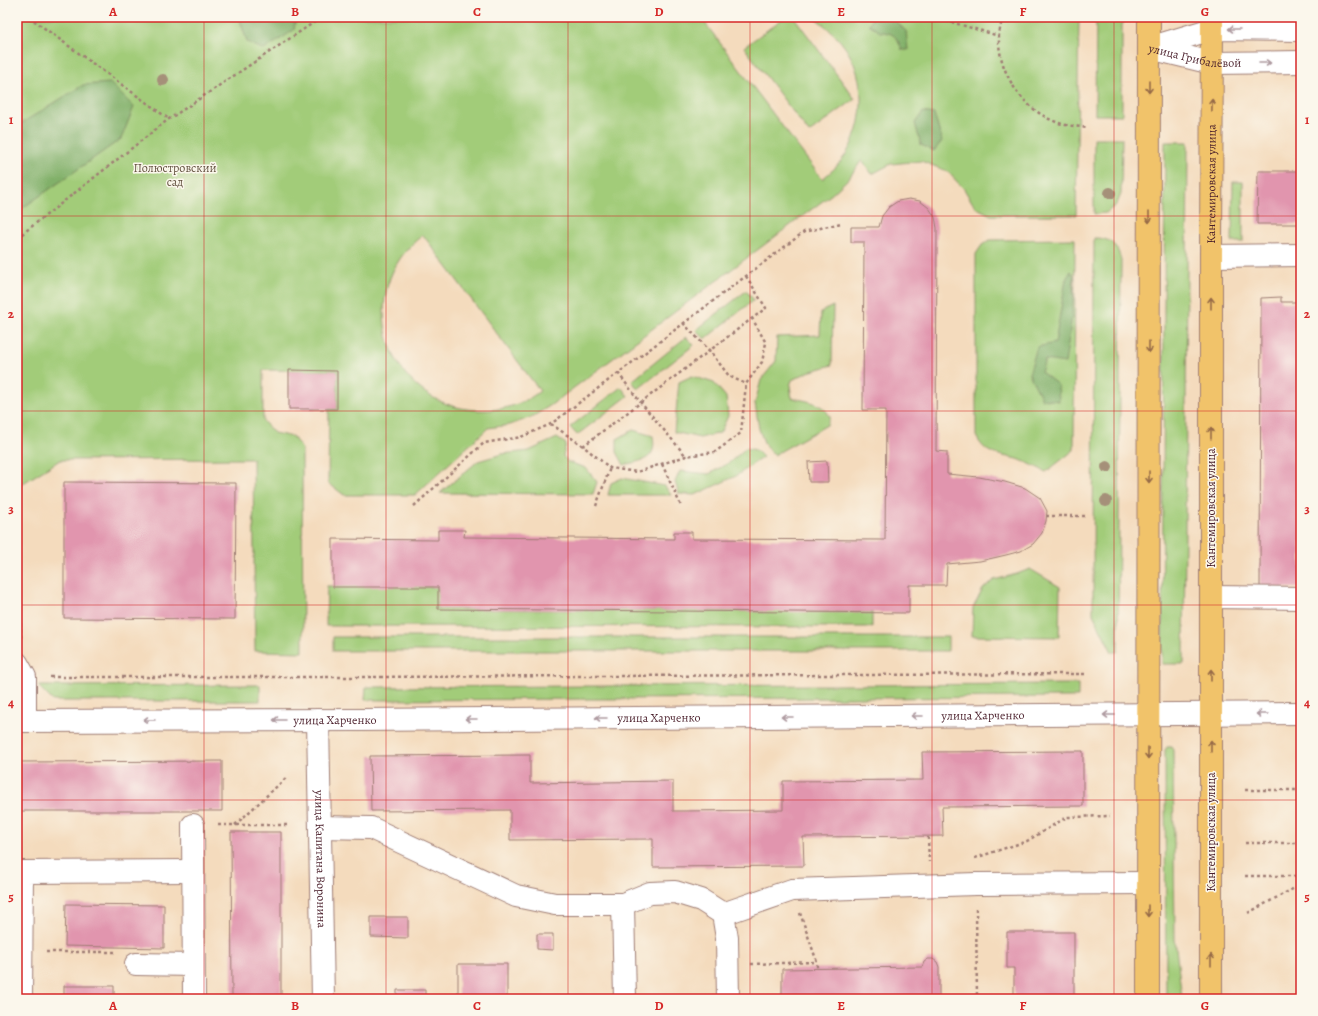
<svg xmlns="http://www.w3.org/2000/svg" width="1318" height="1016" viewBox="0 0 1318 1016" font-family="Alegreya,serif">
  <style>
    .green { fill: #a2cc79; stroke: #767652; fill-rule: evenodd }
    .forest { fill: #81b069; stroke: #66684a }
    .building { fill: #e195ae }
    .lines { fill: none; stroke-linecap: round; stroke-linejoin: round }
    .minor-casing { stroke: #9f7d74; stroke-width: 24 }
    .major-casing { stroke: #9f7d74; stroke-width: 24 }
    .path { stroke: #9f7d74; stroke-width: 2.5; stroke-dasharray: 3 3; stroke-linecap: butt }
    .minor { stroke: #fff; stroke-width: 22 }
    .major { stroke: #f1c36a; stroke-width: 22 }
    .tree { fill: #a59079 }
    .oneway { stroke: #ae9aa0 }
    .oneway2 { stroke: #956947 }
    .grid { fill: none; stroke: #d62828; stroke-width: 1; stroke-opacity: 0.55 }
    .labels { text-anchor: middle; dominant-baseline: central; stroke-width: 3; stroke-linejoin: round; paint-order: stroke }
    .street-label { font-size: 12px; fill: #4a1f2b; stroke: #fbf7ec }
    .park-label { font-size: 12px; fill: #645342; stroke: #fbf7ec }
    .neatline { fill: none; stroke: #d62828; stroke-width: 1.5 }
    .grid-label { font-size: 13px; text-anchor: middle; font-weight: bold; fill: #d62828 }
  </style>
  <rect width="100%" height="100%" fill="#fbf7ec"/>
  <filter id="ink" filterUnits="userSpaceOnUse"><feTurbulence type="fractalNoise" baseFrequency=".025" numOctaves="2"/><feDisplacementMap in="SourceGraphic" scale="8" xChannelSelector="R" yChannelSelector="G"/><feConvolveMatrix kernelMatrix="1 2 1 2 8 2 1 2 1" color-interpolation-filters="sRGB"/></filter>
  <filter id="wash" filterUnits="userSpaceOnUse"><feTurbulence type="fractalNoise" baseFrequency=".012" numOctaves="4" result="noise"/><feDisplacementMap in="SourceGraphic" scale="16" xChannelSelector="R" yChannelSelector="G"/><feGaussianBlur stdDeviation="0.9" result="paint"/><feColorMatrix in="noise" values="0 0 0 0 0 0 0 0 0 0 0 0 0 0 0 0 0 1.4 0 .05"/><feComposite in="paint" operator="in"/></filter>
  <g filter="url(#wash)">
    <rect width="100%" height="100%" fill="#f4dbbd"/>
    <path class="green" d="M17,17H715L705,23L822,179C827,175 832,171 836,167C867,134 870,77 841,42C833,32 824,25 814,17H1079L1076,215H991L975,207L964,189L947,171L921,161L891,164L872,174L862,160L849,178L832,194L551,405L532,417L510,425L488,428L415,495H344L328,483L329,409H337V371L263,370V421L274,433L293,437L302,449L303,652L255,651L253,459L60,460L17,487ZM423,235L540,391C535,395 530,398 524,401C510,408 493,411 477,410C386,406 350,289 423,235Z
      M785,17H794L855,99L809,133L744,47Z
      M1096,17H1122V115H1095Z
      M1299,86H1301V124L1299,122Z
      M1094,138H1122L1121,194L1117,204L1106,213L1094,214Z
      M1165,142H1188L1184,664H1162Z
      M1233,182H1243V242H1232Z
      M1094,238C1110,238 1117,244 1121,260L1118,652H1112L1093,614Z
      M1075,239L1074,450L1046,472C1038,468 1029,463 1020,460C1001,454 986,457 976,436V254L982,245L990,240Z
      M746,291L754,300L705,339L696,330Z
      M833,306L832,365L808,372L792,380L790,386L792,398C807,401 823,402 830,417L827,425L774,455L765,445L759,429L755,403L761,380L776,361L777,337L820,335L821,312Z
      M686,337L694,345L638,389L632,381Z
      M692,376L714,383L726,397L728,416L720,433L700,438L674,432L679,382Z
      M621,387L628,396L577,435L570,427Z
      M633,430L653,436C657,460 644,460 624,465L617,452V439Z
      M557,438L566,444L563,456L568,462L586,468L597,482L593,494L440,493L478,461L502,454L529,451Z
      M746,448L756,450L763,457L736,476L695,495L679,494L675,482L680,471L709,474L730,462Z
      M622,478L665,486L671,495H608L611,483Z
      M1030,569L1060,587L1059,637L972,636L973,608L983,589L994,580L1017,574Z
      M327,586L438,587V609L872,612V627L326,626Z
      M333,637H948V651H333Z
      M1078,684V697L365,700L366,687Z
      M260,685V701H53L38,686Z
      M1167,747H1171L1173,750L1175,939L1182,999H1166L1165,750Z"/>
    <path class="forest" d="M239,17H296L294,30L264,50L247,42Z
      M873,17L893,19L906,31L908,50H902C897,38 895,32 880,32L869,24Z
      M110,83L134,107L121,139L17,212V126L83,85Z
      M923,112L934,114L942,141L934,151L921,145L915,123Z
      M1071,271L1074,277L1072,317L1065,363L1045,360L1041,372L1058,385L1059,401L1042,399L1029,374L1037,347L1055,343L1066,279Z"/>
    <g id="blocks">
      <path class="building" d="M1258,171H1301V224H1257Z
        M909,199L920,201L929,208L935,217L937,228L936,451L947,452V474L979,477L1005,482L1025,488L1040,498L1047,511L1046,521L1042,533L1033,544L1021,551L1006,555L980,561L947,564L946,585H909V613L438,609V587H333V539L438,540V530H465L464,537L674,539V532H692V539L885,540L886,410H863L864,242H851V227H879L882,216L889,207L898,201Z
        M1281,297V302H1301V588H1260L1261,298Z
        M289,370L337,371V409H289Z
        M827,461L828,482H809L808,462Z
        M64,482L236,483L235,619L64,618Z
        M1083,751V806L942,807L943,836L803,837L804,866L653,867V839L510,840V810L371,811L370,756L530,755V783L673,781V811H682L783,810V781L923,780L922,752Z
        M222,761V811H17V762Z
        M231,832H281V999H232Z
        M66,904L164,905V948L65,946Z
        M371,917H408V938L371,937Z
        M1007,932H1074V999H1014V968H1007Z
        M537,934H553V950L537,949Z
        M928,959H933L937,962L939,967V999H782V969L922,967L924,962Z
        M458,964H507V999H458Z
        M64,986H114V999H64Z
        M397,990H425V999H397Z"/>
    </g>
  </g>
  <g filter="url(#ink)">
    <use href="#blocks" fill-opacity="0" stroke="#9f7d74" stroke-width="1"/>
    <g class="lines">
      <defs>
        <g id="minor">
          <path d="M1149,48L1212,29L1301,30"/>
          <path id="s1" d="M1150,48L1212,63L1301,62"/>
          <path d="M1211,256L1301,255"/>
          <path d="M1211,597L1301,598"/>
          <path d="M17,663L25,677V721"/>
          <path id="s2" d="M318,720L323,999"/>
          <path id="s3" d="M17,721L361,720L1301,713"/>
          <path d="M193,825L194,999"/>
          <path d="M320,827L371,828L516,896L555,904H623L650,893L675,892L701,900L723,914L727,938L728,999"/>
          <path d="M623,904L625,999"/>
          <path d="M723,914L792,890L976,884L1148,883"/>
          <path d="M136,964L193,965"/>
          <path d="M21,999L22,872L193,871"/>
        </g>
        <g id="major">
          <path d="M1148,999L1149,17"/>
          <path id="s4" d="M1211,999V256L1212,17"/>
        </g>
      </defs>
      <use href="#minor" class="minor-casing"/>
      <use href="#major" class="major-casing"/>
      <path class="path" d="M29,17L169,119
        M934,17L999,36
        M1003,17C1001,23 1000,29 999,35C997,75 1027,116 1066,125C1073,126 1081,127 1088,128
        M17,238L169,119L322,17
        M683,323L710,351L729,376L746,384
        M618,373L641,403L686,456
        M551,424L583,446L610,468L637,472L686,456L715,452L741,433L746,384L762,362L766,343L752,318
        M583,446L766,308L746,276
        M662,464L681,506
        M414,506L484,443L521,437L551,424L804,232L841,223
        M596,506L610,468
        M1046,516H1085
        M17,557L21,638
        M50,677H361L1087,674
        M1245,790H1301
        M218,825H288
        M235,825L287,777
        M928,837L929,862
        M1245,843H1301
        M975,858L1027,841L1067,817L1110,816
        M1245,876H1300V885L1246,914
        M976,908L977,999
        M800,913L817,962V968
        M46,952H115
        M751,964L817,962"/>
      <use href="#minor" class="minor"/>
      <use href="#major" class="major"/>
    </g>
    <g class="tree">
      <circle cx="163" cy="80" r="6"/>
      <circle cx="1110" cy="193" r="6"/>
      <circle cx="1107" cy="467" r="6"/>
      <circle cx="1106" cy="501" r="6"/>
    </g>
    <defs><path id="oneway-shaft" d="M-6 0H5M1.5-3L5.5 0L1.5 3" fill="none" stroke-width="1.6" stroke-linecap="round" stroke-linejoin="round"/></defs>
    <g class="oneway">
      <use href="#oneway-shaft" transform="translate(1234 29) rotate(-180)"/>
      <use href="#oneway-shaft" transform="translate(1265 63)"/>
      <use href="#oneway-shaft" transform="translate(1262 714) rotate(180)"/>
      <use href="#oneway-shaft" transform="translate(1109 715) rotate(180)"/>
      <use href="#oneway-shaft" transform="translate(917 716) rotate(180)"/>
      <use href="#oneway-shaft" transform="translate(787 717) rotate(180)"/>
      <use href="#oneway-shaft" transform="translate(601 718) rotate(180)"/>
      <use href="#oneway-shaft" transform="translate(471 719) rotate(180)"/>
      <use href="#oneway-shaft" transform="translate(149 720) rotate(180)"/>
      <use href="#oneway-shaft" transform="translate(279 720) rotate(180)"/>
    </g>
    <g class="oneway2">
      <use href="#oneway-shaft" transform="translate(1149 87) rotate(90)"/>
      <use href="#oneway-shaft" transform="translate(1212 105) rotate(-89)"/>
      <use href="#oneway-shaft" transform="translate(1149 217) rotate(90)"/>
      <use href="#oneway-shaft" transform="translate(1211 303) rotate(-90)"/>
      <use href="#oneway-shaft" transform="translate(1149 347) rotate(90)"/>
      <use href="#oneway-shaft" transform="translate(1211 433) rotate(-90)"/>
      <use href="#oneway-shaft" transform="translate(1149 477) rotate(90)"/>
      <use href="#oneway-shaft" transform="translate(1211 675) rotate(-90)"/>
      <use href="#oneway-shaft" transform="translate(1211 746) rotate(-90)"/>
      <use href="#oneway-shaft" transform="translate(1148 753) rotate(90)"/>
      <use href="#oneway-shaft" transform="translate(1148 911) rotate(90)"/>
      <use href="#oneway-shaft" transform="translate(1211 960) rotate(-90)"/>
    </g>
  </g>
  <path class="grid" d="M204,17V999M386,17V999M568,17V999M750,17V999M932,17V999M1114,17V999M17,216H1301M17,411H1301M17,605H1301M17,800H1301"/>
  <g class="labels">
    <g class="street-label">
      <text stroke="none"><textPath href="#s1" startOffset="46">улица Грибалёвой</textPath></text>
      <text stroke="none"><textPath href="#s4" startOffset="815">Кантемировская улица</textPath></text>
      <text transform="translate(1211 508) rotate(-90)">Кантемировская улица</text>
      <text stroke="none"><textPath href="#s3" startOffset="966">улица Харченко</textPath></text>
      <text stroke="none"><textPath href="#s3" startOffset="642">улица Харченко</textPath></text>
      <text stroke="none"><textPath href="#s3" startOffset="318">улица Харченко</textPath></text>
      <text transform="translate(1211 832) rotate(-90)">Кантемировская улица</text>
      <text stroke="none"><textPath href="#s2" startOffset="139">улица Капитана Воронина</textPath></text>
    </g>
    <g class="park-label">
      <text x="175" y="168">Полюстровский<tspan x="175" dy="14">сад</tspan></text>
    </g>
  </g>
  <rect width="1318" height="1016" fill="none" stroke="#fbf7ec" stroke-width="44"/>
  <rect x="22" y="22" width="1274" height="972" class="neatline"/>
  <g class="grid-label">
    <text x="113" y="16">A</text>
    <text x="295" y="16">B</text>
    <text x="477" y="16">C</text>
    <text x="659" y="16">D</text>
    <text x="841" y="16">E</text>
    <text x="1023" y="16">F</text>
    <text x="1205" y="16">G</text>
    <text x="11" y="124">1</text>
    <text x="1307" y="124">1</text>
    <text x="11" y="318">2</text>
    <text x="1307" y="318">2</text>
    <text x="11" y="513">3</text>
    <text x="1307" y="513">3</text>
    <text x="11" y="707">4</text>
    <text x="1307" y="707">4</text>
    <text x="11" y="901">5</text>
    <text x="1307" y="901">5</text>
    <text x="113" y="1010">A</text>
    <text x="295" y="1010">B</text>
    <text x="477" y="1010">C</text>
    <text x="659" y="1010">D</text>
    <text x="841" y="1010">E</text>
    <text x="1023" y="1010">F</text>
    <text x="1205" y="1010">G</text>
  </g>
</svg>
